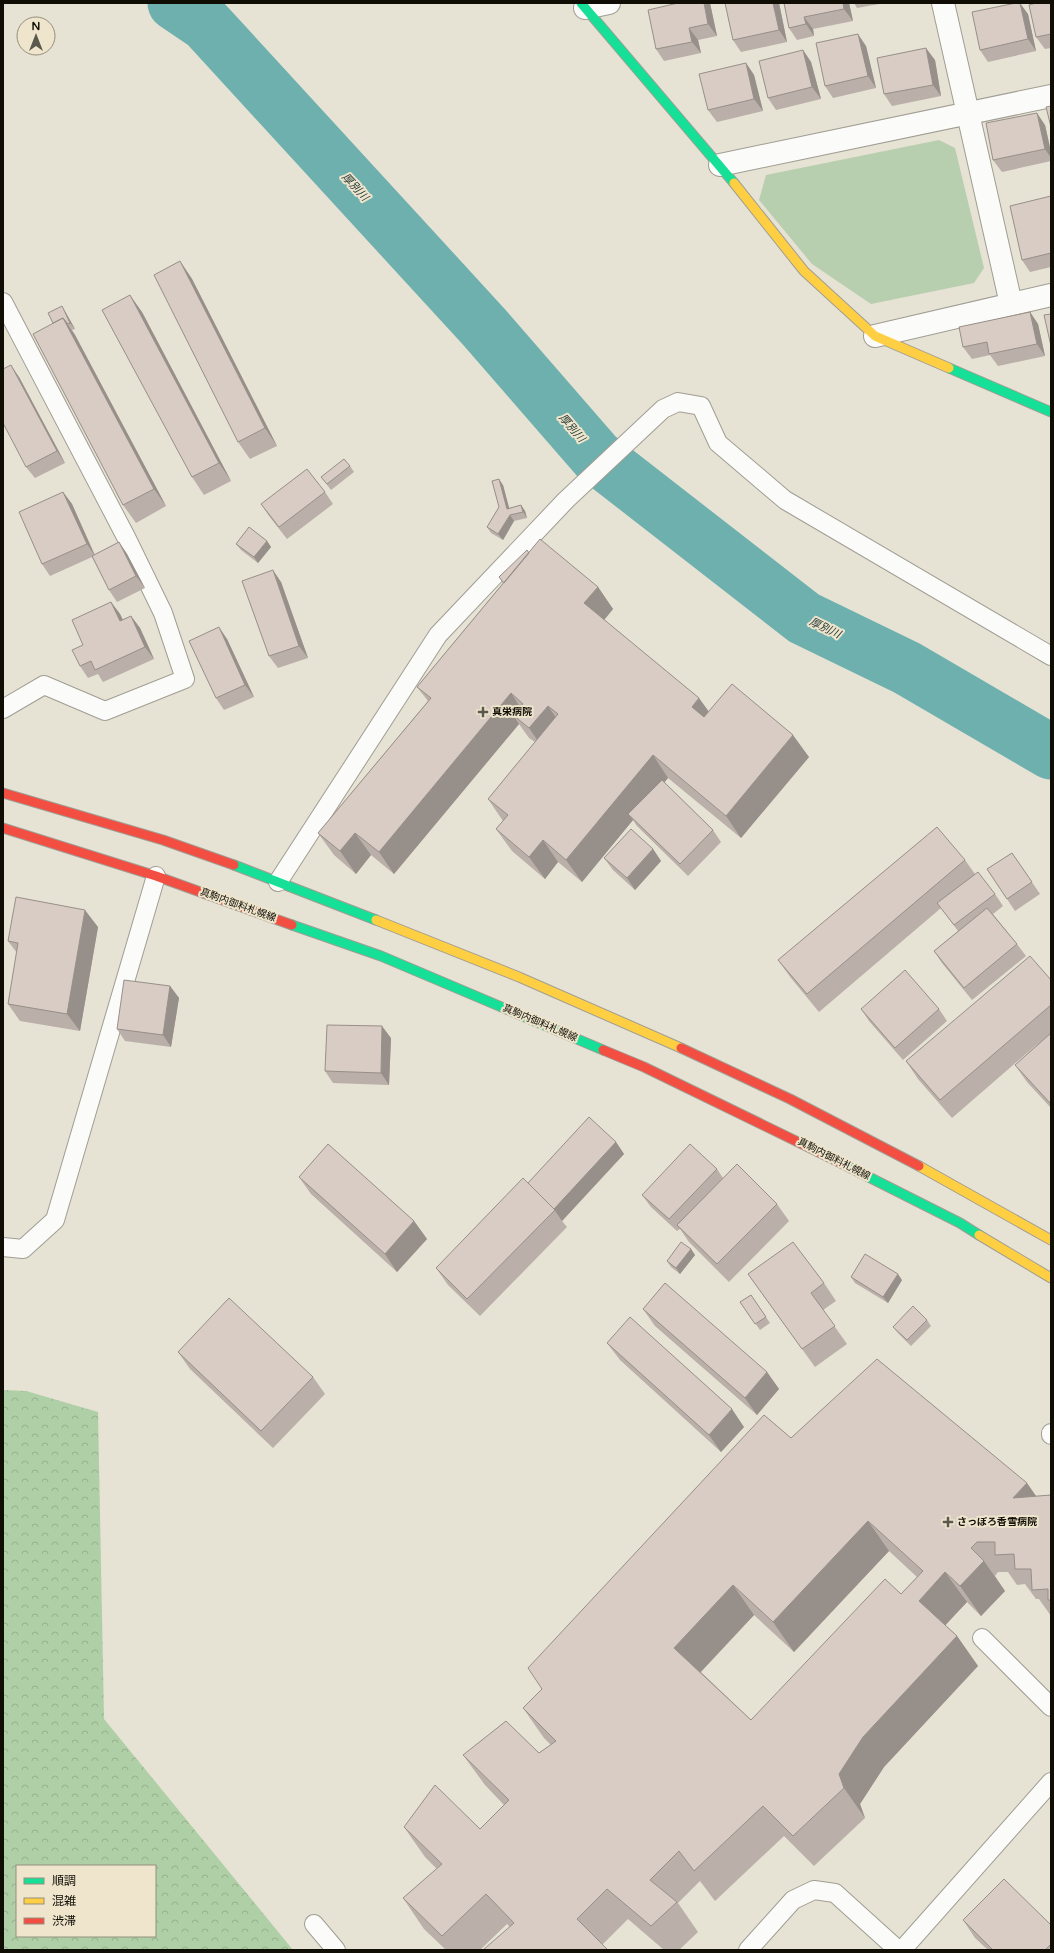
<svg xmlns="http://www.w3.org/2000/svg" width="1054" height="1953" viewBox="0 0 1054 1953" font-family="'Varela Round','Noto Sans JP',sans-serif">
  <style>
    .forest { fill: url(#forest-crowns); fill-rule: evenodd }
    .park { fill: #b8cfaf }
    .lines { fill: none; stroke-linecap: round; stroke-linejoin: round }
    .river { stroke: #6eb0ae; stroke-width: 55 }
    .lane-casing { stroke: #a09d93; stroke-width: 20 }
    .street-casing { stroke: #a09d93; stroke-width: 24 }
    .fast-casing { stroke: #a09d93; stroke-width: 11 }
    .slow-casing { stroke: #a09d93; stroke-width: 11 }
    .jam-casing { stroke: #a09d93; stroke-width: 11 }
    .lane { stroke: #fbfbf9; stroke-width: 18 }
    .street { stroke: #fbfbf9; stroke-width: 22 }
    .fast { stroke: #16e098; stroke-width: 9 }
    .slow { stroke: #ffcf43; stroke-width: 9 }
    .jam { stroke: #f24e42; stroke-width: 9 }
    .wall { fill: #baafa9; fill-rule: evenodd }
    .shaded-wall { fill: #978f89 }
    .building { fill: #d8ccc4; stroke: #978f89; fill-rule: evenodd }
    .poi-dot { fill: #5b584d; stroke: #eee5cc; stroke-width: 1.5 }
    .labels { text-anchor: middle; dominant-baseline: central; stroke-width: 4; stroke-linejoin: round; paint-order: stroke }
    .poi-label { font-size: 10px; font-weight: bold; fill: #100d05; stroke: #eee5cc; text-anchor: start }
    .street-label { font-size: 10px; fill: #100d05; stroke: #eee5cc }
    .water-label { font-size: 11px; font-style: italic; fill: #1e3434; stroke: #eee5cc }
  </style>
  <defs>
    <pattern id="forest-crowns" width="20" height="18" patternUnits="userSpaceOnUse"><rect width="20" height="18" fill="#afcfa6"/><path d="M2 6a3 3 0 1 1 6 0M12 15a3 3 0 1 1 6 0" fill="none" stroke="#96b18d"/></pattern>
  </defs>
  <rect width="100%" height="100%" fill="#e6e2d4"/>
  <path class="forest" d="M3,1390L26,1391L98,1412L104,1719L293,1950H3ZM17,1866H155V1936H17Z"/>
  <path class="park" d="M939,140L955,148L984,268L974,283L871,304L812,264L759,200L766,175Z"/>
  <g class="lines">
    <path class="river" d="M175,3L206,24L484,327L597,457L804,618L907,668L1051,752"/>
    <defs>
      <path id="lane" d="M3,302L126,537L163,613L185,679L105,711L44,685L3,709
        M278,882L438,635L566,500L663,409L678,402L701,406L718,443L785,500L1051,656
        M3,1247L23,1249L55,1220L156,876
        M1051,1433V1435
        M982,1638L1051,1707
        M314,1924L336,1950
        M748,1950L793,1900L814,1890L835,1893L898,1950
        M902,1950L1051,1782"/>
      <path id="street" d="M943,3L1011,304
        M585,8L609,3
        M720,165L1051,96
        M875,336L1051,295"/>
      <path id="fast" d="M581,3L734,183
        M949,368L1051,412
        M234,865L376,920
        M292,925L381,956L603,1050
        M841,1163L960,1223L979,1235"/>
      <path id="slow" d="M734,183L804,271L875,336L949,368
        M376,920L519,977L681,1048
        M919,1166L1051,1240
        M979,1235L1051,1278"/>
      <path id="jam" d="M3,793L163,840L234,865
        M3,828L156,876L292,925
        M681,1048L790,1099L919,1166
        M603,1050L644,1067L841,1163"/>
    </defs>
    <use href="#lane" class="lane-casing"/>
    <use href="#street" class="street-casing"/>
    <use href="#fast" class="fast-casing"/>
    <use href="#slow" class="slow-casing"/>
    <use href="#jam" class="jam-casing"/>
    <use href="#lane" class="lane"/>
    <use href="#street" class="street"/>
    <use href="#fast" class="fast"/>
    <use href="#slow" class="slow"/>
    <use href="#jam" class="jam"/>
  </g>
  <path class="wall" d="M710,3L717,36L698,40L701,53L664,61L656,49Z
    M725,3H779L787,42L741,52L733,40Z
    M784,3H849L853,21L813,29L814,36L797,40L789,28Z
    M854,3H885L857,8Z
    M1051,3V48L1045,49L1036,37Z
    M1028,14L1036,51L988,62L980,50Z
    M866,46L876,88L833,98L825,86Z
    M803,50L811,62L821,99L776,110L768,98Z
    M935,60L941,96L892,106L884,94Z
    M746,63L754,75L763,111L717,122L708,110Z
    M1045,125L1051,152V161L1002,172L993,160Z
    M1051,196V267L1030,272L1022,260Z
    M180,261L192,279L277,446L250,459L238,442Z
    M142,312L231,481L204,495L192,477Z
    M1030,312L1038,324L1045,356L998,366L990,355L972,359L963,347Z
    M66,313L75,329L72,330L75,335L166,506L136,523L123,505L53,323Z
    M19,377L65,463L35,478L26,467Z
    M350,466L354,472L331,490L321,477Z
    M503,485L509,508L521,505L525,511L527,518L514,521L503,540L491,533L487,527L499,507Z
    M63,492L72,504L95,555L119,542L127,554L145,588L117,602L109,590L92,557L50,576L42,564Z
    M325,492L333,504L287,539L269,516L261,504Z
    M267,541L271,547L258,563L241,550L236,544Z
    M529,553L598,587L613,609L604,620L709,712L809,757L741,838L668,778L664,782L713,830L721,842L688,876L637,826L633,820L582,882L558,862L545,879L512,851L496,829L503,821L488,799L535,742L529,738L519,724L394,874L371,855L356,874L334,855L318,833L428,701L417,687L503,583L499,577Z
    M281,582L308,658L278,668L269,656Z
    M111,602L120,614L123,620L131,616L140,628L154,659L103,682L98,674L88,678L80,666L83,645Z
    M227,639L254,697L224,710L216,698Z
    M653,849L661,861L635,890L613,870L604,858Z
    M1012,853L1040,894L1015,911L987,869Z
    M965,860L975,874L995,894L1003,906L993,914L1017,944L1026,956L972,1000L942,963L934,951L958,931L941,908L819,1012L791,978L778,960Z
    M98,927L80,1031L20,1021L8,1004L17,953L8,941Z
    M1051,980V1108L1027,1082L1015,1065L1043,1039L952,1118L918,1079L906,1061Z
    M170,986L179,998L171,1047L125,1041L117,1029Z
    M861,1009H939L947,1021L903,1060L869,1021Z
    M391,1038L389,1085L333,1083L325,1071Z
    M616,1142L624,1154L562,1221L567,1227L480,1316L448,1285L436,1268L528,1183Z
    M717,1169L723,1178L777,1204L789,1221L729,1282L689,1242L680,1229L677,1231L651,1207L642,1195Z
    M299,1177L414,1221L427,1239L397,1272L311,1194Z
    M691,1249L695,1255L680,1274L671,1267L667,1261Z
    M748,1274L824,1283L836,1301L823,1310L847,1344L815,1367Z
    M851,1277L902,1280L888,1303L855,1283Z
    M751,1295L770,1323L760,1330L740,1302Z
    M643,1309L767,1372L779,1389L757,1415L655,1326Z
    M927,1320L931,1326L911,1346L898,1333L893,1327Z
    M607,1343L744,1427L721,1452L620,1360Z
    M178,1352L313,1377L325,1394L273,1448L190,1369Z
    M791,1438L1036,1496L1051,1495V1616L1039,1599H1036L1025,1584L1017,1585L1008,1572H998L995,1576L1005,1591L981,1616L967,1602L945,1625L957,1636L978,1666L884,1767L860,1804L865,1818L814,1866L784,1836L715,1901L700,1881L678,1903L698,1932L679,1950H664L628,1919L603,1944L510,1927L507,1924L480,1950H446L424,1929L403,1898L437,1869L425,1857L404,1827L480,1829L504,1805L485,1785L463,1755L539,1753L551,1745L544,1738L523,1708ZM889,1551L917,1577L901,1594L751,1720L701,1672L754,1615L794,1652Z
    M963,1920L1051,1925V1950H988L975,1938Z"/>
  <path class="shaded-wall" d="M704,3H710L717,36L708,24Z
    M773,3H779L787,42L779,30Z
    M843,3H849L853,21L844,9Z
    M1020,3L1028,14L1036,51L1028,39Z
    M804,17L813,29L814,36L806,24Z
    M689,28L698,40L701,53L692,42Z
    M858,34L866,46L876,88L868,76Z
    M926,48L935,60L941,96L933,85Z
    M803,50L811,62L821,99L812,87Z
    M746,63L754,75L763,111L754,99Z
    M1037,113L1045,125L1051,152V158L1045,149Z
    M180,261L192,279L277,446L265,428Z
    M130,295L142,312L231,481L219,463Z
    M62,306L66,313L75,329L70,323Z
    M1030,312L1038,324L1045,356L1037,344Z
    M63,318L75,335L166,506L154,489Z
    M11,365L19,377L65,463L57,451Z
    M499,479L503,485L511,515L507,509Z
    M63,492L72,504L95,556L87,544Z
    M521,505L525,511L527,518L523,512Z
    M510,515L514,521L503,540L498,534Z
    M267,541L271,547L258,563L254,557Z
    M119,542L127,554L145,588L136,576Z
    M273,570L281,582L308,658L299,646Z
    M598,587L613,609L600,625L584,603Z
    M111,602L120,614L129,633L120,621Z
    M131,616L140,628L154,659L145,647Z
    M219,627L227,639L254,697L245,685Z
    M511,693L526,716L513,715L519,724L394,874L379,852Z
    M699,698L715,720L707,729L692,707Z
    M548,706L563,728L544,750L529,728Z
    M793,735L809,757L741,838L726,816Z
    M653,755L668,778L634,819L628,814L633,820L582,882L566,860Z
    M355,833L371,855L356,874L340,851Z
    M543,840L558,862L545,879L529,857Z
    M653,849L661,861L635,890L627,878Z
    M85,910L98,927L80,1031L67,1014Z
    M170,986L179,998L171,1047L163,1035Z
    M382,1026L391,1038L389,1085L381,1073Z
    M616,1142L624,1154L562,1221L554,1209Z
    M414,1221L427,1239L397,1272L385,1254Z
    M691,1249L695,1255L680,1274L676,1268Z
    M898,1274L902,1280L888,1303L883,1297Z
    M767,1372L779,1389L757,1415L745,1398Z
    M732,1409L744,1427L721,1452L709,1435Z
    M1027,1483L1048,1513L1013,1498Z
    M868,1521L889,1551L794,1652L773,1622Z
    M984,1561L1005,1591L981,1616L960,1586Z
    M945,1572L967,1602L940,1631L919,1601Z
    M733,1585L754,1615L695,1678L674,1648Z
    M957,1636L978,1666L884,1767L860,1804L865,1818L844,1788L839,1774L863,1737Z"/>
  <path class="building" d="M678,3H704L708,24L689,28L692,42L656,49L648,10Z
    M725,3H773L779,30L733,40Z
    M784,3H843L844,9L804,17L806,24L789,28Z
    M1016,3H1020L1028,39L980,50L972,12Z
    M1036,3H1051V34L1036,37L1029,5Z
    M858,34L868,76L825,86L816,43Z
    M926,48L933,85L884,94L877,58Z
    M803,50L812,87L768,98L759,61Z
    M746,63L754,99L708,110L699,74Z
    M1051,106V127L1046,107Z
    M1037,113L1045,149L993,160L986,123Z
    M1051,196V253L1022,260L1010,206Z
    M180,261L265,428L238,442L154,275Z
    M130,295L219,463L192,477L102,310Z
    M62,306L70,323L68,324L63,318L53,323L48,313Z
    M1030,312L1037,344L989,354L987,342L963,347L959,327Z
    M1051,314V346L1044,315Z
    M63,318L154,489L123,505L33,334Z
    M11,365L57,451L26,467L3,423V369Z
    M344,459L350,466L327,484L321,477Z
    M307,469L325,492L279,527L261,504Z
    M499,479L507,509L521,505L523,512L510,515L498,534L487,527L499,507L492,481Z
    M63,492L87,544L42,564L19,512Z
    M249,527L267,541L254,557L236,544Z
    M540,539L598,587L584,603L699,698L692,707L704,717L732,684L793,735L726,816L653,755L566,860L543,840L529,857L496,829L508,815L488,799L558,714L548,706L529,728L513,715L523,704L511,693L379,852L355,833L340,851L318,833L431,698L417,687Z
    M119,542L136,576L109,590L92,556Z
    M527,550L529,553L504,583L499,577Z
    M273,570L299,646L269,656L242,581Z
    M111,602L120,621L131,616L145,647L95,670L91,661L80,666L72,650L83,645L72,620Z
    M219,627L245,685L216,698L189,641Z
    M662,780L713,830L680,864L628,814Z
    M937,827L965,860L807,994L778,960Z
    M631,829L653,849L627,878L604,858Z
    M1012,853L1032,882L1007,899L987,869Z
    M978,872L995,894L954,925L937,903Z
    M16,897L85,910L67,1014L8,1004L18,943L8,941Z
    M987,908L1017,944L964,988L934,951Z
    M1030,956L1051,980V1005L940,1100L906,1061Z
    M905,970L939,1009L895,1048L861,1009Z
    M124,980L170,986L163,1035L117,1029Z
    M327,1025L382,1026L381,1073L325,1071Z
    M1051,1033V1104L1015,1065Z
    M589,1117L616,1142L554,1209L528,1183Z
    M328,1144L414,1221L385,1254L299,1177Z
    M690,1144L717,1169L669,1219L642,1195Z
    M737,1164L777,1204L717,1264L677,1225Z
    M523,1178L555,1210L467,1299L436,1268Z
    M681,1242L691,1249L676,1268L667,1261Z
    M793,1242L824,1283L811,1293L835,1326L802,1349L748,1274Z
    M865,1254L898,1274L883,1297L851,1277Z
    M665,1283L767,1372L745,1398L643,1309Z
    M751,1295L766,1317L755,1324L740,1302Z
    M229,1298L313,1377L261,1431L178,1352Z
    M913,1306L927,1320L907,1340L893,1327Z
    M630,1317L732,1409L709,1435L607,1343Z
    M877,1359L1027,1483L1013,1498L1051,1495V1600H1048V1589L1032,1590L1031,1569H1015L1014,1554L995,1555V1542H977L971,1548L984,1561L960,1586L945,1572L919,1601L957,1636L863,1737L839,1774L844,1788L793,1836L763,1806L694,1871L679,1851L650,1880L677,1902L651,1926L607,1889L577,1919L608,1950H483L514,1923L486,1894L442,1936L403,1898L442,1864L404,1827L435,1785L480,1829L509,1800L463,1755L506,1721L539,1753L556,1741L523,1708L542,1689L528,1668L764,1415L791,1438ZM868,1521L923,1571L901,1594L885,1579L751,1720L674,1648L733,1585L773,1622Z
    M1004,1879L1051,1925V1944L1045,1950H993L963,1920Z"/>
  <g class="poi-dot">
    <path d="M481 706h4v4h4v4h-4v4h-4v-4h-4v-4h4z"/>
    <path d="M946 1516h4v4h4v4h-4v4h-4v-4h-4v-4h4z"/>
  </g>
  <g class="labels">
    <g class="poi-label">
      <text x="492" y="712">真栄病院</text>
      <text x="957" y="1522">さっぽろ香雪病院</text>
    </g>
    <g class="street-label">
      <text transform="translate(238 905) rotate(20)">真駒内御料札幌線</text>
      <text transform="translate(540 1023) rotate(23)">真駒内御料札幌線</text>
      <text transform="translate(834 1159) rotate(27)">真駒内御料札幌線</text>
    </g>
    <g class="water-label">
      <text transform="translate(355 187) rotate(47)">厚別川</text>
      <text transform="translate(572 428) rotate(49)">厚別川</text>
      <text transform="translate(825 628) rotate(26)">厚別川</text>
    </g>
  </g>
  <rect width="1054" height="1953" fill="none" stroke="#100d05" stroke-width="8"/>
  <rect x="16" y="1865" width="140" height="72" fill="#eee5cc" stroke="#958f7c"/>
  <rect x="24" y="1878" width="20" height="6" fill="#16e098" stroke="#958f7c"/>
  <text x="52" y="1885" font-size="12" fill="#100d05">順調</text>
  <rect x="24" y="1898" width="20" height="6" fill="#ffcf43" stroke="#958f7c"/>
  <text x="52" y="1905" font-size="12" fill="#100d05">混雑</text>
  <rect x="24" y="1918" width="20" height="6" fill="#f24e42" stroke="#958f7c"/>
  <text x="52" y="1925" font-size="12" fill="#100d05">渋滞</text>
  <g transform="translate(36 36)"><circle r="19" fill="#eee5cc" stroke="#958f7c"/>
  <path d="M0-3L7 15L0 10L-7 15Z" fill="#5b584d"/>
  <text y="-6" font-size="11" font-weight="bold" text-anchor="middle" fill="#100d05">N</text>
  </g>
</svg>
